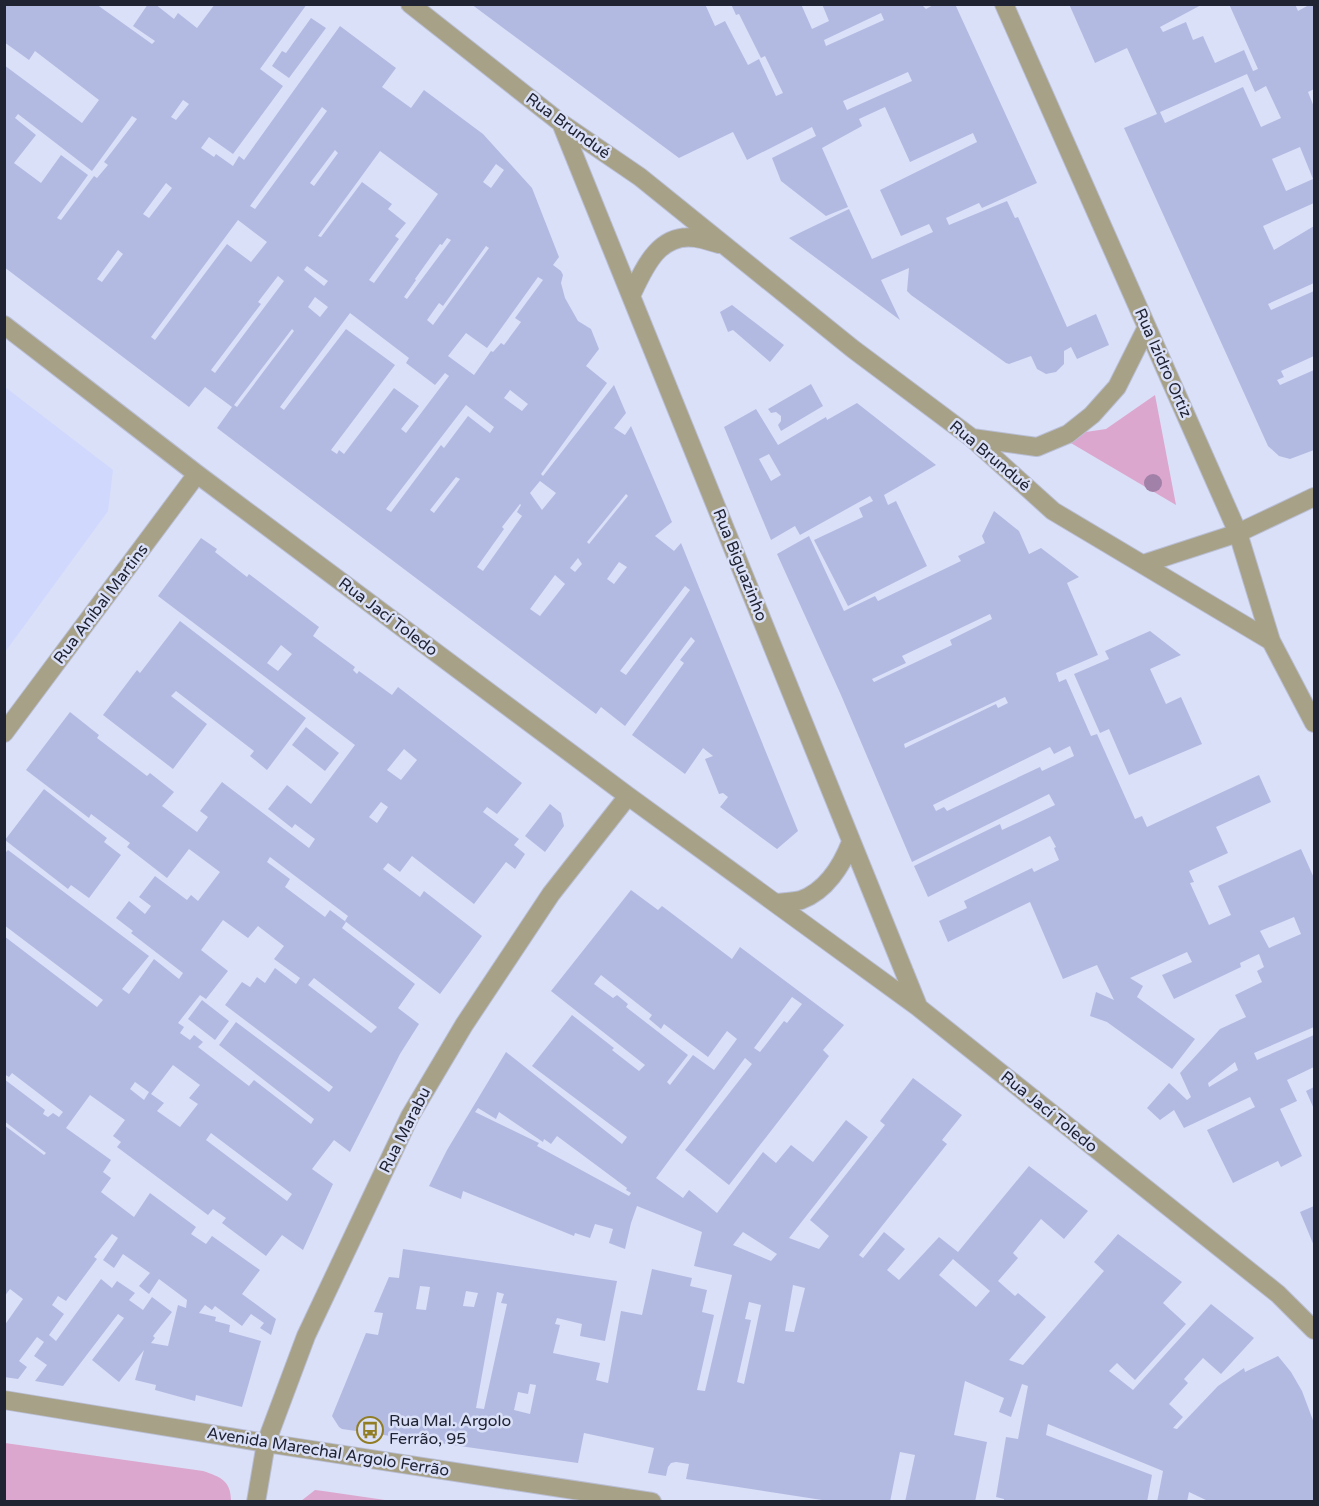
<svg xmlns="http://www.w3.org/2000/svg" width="1319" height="1506" viewBox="0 0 1319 1506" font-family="'Varela Round',sans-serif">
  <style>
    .built { fill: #d0d8fe }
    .green { fill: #dca7ce }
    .building { fill: #b2bae2; fill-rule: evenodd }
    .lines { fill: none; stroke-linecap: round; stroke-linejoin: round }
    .minor-casing { stroke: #b9bed4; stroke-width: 20 }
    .minor { stroke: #a7a188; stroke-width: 18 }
    .tree { fill: #a181a8 }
    .labels { text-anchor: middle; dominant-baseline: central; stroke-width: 5; stroke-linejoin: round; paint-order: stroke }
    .street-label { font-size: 16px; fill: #202332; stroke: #dae0f8 }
    .poi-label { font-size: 16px; fill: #202332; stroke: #dae0f8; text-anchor: start }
  </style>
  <rect width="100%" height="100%" fill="#dae0f8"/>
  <path class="built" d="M5,387L113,470L108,511L5,652Z"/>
  <path class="green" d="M1155,395L1176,505L1059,436L1106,429Z
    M5,1443L203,1471C221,1477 231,1481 231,1501H5Z
    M315,1490L323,1491L392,1501H301Z"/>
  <path class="building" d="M4,4H96L152,44L155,41L133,26L148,4H155L174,19L178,13L197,28L215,4H307L260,69L283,86L233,154L209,137L201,148L214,157L216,154L233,166L239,156L244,160L340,26L396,68L382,87L411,108L424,90L483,134L532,188L559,257L553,265L561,271L563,275L561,283L565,298L578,321L591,329L599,349L586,366L607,383L541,474L543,476L614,385L626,413L614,428L625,435L631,426L672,522L655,536L674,551L681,543L798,831L777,849L720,807L728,797L723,793L719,794L705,759L713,756L703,748L685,774L632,735L684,663L680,660L695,641L691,637L625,726L601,707L596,714L217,428L232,407L205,387L189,407L4,267V65L82,123L99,100L35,51L29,60L4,42ZM183,100L189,104L176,120L171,117ZM322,107L327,111L255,209L250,206ZM18,114L92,171L132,116L137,119L104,162L108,165L97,178L94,176L61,220L57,218L88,175L61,155L41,183L14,163L36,135L15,118ZM335,150L338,153L314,186L310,183ZM380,151L438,194L374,283L369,280L399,239L395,236L406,223L388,209L392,204L362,182L321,237L318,236ZM496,164L504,170L491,188L483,182ZM166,183L172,188L149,218L143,214ZM238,220L267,242L251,262L227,244L155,340L151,337ZM447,238L451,240L407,299L404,297L416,280L415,279L440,244L442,245ZM486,246L489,248L433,325L427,320L439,303L443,306ZM118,250L123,254L102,282L97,279ZM307,266L328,281L324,286L304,270ZM278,276L284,281L215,373L211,370L261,304L258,302ZM538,277L543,280L515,318L521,322L504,345L501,343L493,352L491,351L474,375L448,356L466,333L487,348ZM315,297L328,307L320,317L308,307ZM350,313L409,358L406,363L435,385L445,373L449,376L406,433L401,429L419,406L394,388L344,454L339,450L337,454L331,450L395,365L346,329L284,410L280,407ZM292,329L294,331L237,407L234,405ZM510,390L528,404L522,411L504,398ZM466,405L494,427L490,433L468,416L444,448L441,445L391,512L386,509ZM456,477L460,479L434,513L430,510ZM540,481L556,493L542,510L530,493ZM626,494L628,496L589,544L587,542ZM520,504L521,505L517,512L522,516L483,571L477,567L504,529L502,527ZM578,558L582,564L575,572L570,568ZM619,562L627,567L614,584L607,579ZM555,575L565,584L540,616L530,609ZM685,586L690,590L626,675L620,671Z
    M471,4H705L715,26L725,21L748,65L759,59L776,96L783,93L765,56L761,58L739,14L736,15L731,4H801L812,29L829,21L822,4H921L926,9L935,4H955L1037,183L982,208L979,203L946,218L949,225L1007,201L1015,218L1018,217L1067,327L1096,314L1109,345L1077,359L1071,347L1064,351V364L1056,372L1046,374L1037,369L1031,356L1009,364L1006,363L911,295L907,291L909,268L881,280L900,320L789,238L849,209L872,259L933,232L929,224L901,236L880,190L977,142L973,133L910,162L885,107L859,119L862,126L822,148L848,207L826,216L781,181L772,158L816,136L812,127L747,160L733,132L679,158ZM881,13L884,20L826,46L824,40ZM908,72L912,81L847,110L843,101Z
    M1069,4H1203L1160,27L1163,32L1186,22L1193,40L1203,36L1215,63L1244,50L1253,71L1258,69L1229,4H1295L1298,11L1307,6V4H1314V89L1308,92L1314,107V203L1263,226L1274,250L1314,226V283L1268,304L1271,310L1314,291V356L1281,371L1284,377L1277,380L1280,385L1314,370V450L1290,459L1279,456L1268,446L1124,128L1157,114L1127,48L1095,63ZM1247,74L1255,92L1266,86L1281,118L1261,127L1243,87L1165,123L1160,112ZM1300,147L1313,179L1286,191L1272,159Z
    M311,18L326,28L289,78L272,66L282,51L286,53Z
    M732,305L784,345L770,362L733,330L728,332L720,312Z
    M811,384L823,406L781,431L778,425L781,421V416L776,412L771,413L768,409Z
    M857,403L936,465L884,495L888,505L896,501L927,566L848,606L814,540L863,517L859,508L873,501L870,496L800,535L795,526L771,540L724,427L756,409L778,445L826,417L827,420ZM769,454L781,475L771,481L759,459Z
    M994,511L1019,531L1029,554L1041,548L1079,577L1067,583L1098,655L1056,673L1059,682L1066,679L1091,736L1097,734L1135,819L1142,816L1147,827L1259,775L1271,802L1216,827L1228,853L1189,871L1194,882L1190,883L1209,925L1231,915L1218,886L1301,849L1314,878V1027L1254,1053L1257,1060L1314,1035V1067L1287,1080L1297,1101L1280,1109L1302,1156L1281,1167L1278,1161L1233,1183L1207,1130L1255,1107L1250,1097L1184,1128L1174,1110L1160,1120L1147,1108L1169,1083L1187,1100L1191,1097L1180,1073L1220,1029L1246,1017L1235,995L1262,982L1257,971L1264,967L1259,954L1240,963L1241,967L1174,999L1162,975L1192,962L1187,952L1130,978L1143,986L1137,997L1195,1039L1172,1069L1107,1022L1090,1016L1096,992L1114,1000L1097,965L1063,979L1030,902L948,942L939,921L967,908L964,901L1032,868L1034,872L1059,860L1054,848L1056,847L1050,836L928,897L914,866L1000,824L1002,830L1055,805L1049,794L912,862L841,695L777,554L809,536L844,611L875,596L878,601L961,561L958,556L985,543L982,536ZM990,614L992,619L950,640L952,645L874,682L872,679L906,663L902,656ZM1005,697L1008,703L998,708L996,704L905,748L904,744ZM1070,746L1074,756L1042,771L1040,767L947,811L944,807L936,811L933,805L1050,747L1054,754ZM1294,917L1301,934L1269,948L1260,931ZM1235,1062L1238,1070L1209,1087L1208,1083Z
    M201,538L217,549L215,552L247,577L249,574L319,627L313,636L355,667L353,670L357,674L359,671L392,695L398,687L522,783L497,814L487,807L483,812L519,839L514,845L525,854L515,869L506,862L474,904L412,856L400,872L388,863L383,869L420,897L424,891L482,936L440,994L345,921L348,916L270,857L267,862L290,879L285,887L325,917L330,910L346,922L342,928L415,984L398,1008L419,1024L400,1054L350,1152L334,1140L312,1169L333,1184L303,1250L282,1235L266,1256L222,1223L226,1218L213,1209L208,1215L117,1147L121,1142L113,1136L125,1120L90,1095L66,1128L111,1160L103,1172L111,1178L101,1192L134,1217L150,1193L196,1227L191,1234L206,1244L212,1236L260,1270L242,1294L276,1319L271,1335L260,1328L264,1323L251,1314L242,1326L215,1306L212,1310L205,1305L199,1313L216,1317L215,1321L230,1325L229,1332L261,1341L242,1407L196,1395L195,1401L155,1390L156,1385L135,1380L144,1350L119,1382L92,1360L124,1318L118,1314L63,1386L35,1381L47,1365L34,1356L44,1342L37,1337L19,1361L27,1367L18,1379L4,1377V1326L23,1299L10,1289L4,1297V1125L44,1155L46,1153L4,1121V1079L45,1110L43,1114L48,1117L53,1113L59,1117L63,1112L12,1073L9,1077L4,1074V936L97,1007L103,1000L4,925V854L8,850L149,956L122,989L129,994L154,959L179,979L183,973L131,933L133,931L116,918L129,901L145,914L151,906L139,897L155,876L187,900L191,895L198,901L220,872L189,849L167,878L127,847L130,843L91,814L89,818L26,770L70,712L99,735L97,738L147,776L150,773L174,792L162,806L197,832L208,817L200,811L222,782L309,848L315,839L295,824L292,828L268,809L287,785L311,804L355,745L158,596ZM281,645L292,654L278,671L267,663ZM404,749L417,760L401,780L387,770ZM381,802L388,807L377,823L369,817ZM223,920L248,938L258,926L284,946L274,959L300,978L296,984L275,968L265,983L257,977L250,987L242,982L225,1005L333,1087L329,1092L236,1022L219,1045L314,1119L311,1124L254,1080L249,1086L198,1047L203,1042L194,1035L190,1040L180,1033L184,1027L178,1023L200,995L206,999L228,971L201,950ZM314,978L377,1027L371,1033L308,985ZM173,1065L200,1085L189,1098L198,1104L180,1127L157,1111L164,1103L151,1094ZM135,1082L149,1092L144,1100L130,1089ZM211,1133L292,1194L287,1201L206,1140ZM112,1234L118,1238L103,1260L114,1268L123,1254L150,1273L139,1286L149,1294L159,1279L187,1300L186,1308L178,1305L168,1346L151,1343L155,1338L153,1336L172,1312L152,1297L143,1310L129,1300L135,1293L117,1281L112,1288L101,1279L56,1341L49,1335L64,1314L52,1305L58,1296L66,1301L97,1259L94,1257Z
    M180,621L306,718L267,770L250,756L254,751L176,691L171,696L207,724L173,769L103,715L137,670L140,673Z
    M1150,631L1181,655L1150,669L1166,704L1181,697L1202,744L1129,775L1109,729L1100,733L1074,674L1109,659L1105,651Z
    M306,727L339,753L325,771L292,745Z
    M44,789L107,838L104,842L121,855L89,898L71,885L68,889L5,840Z
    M550,804L561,813L564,826L545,852L525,836Z
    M631,890L658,910L662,906L732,959L740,947L844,1025L823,1050L829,1056L729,1185L685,1150L752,1064L745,1058L656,1178L683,1198L689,1190L717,1213L763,1152L776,1163L791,1145L813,1162L846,1120L868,1137L789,1238L819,1249L829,1236L810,1220L885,1125L880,1121L913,1078L962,1115L942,1140L947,1144L859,1255L863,1258L884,1232L905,1249L887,1270L899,1280L939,1237L958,1252L1029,1166L1088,1211L1064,1239L1041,1219L1013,1253L1018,1258L998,1281L1015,1296L1018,1293L1046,1317L1009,1360L1023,1365L1104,1271L1094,1262L1118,1234L1182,1282L1163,1303L1186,1324L1135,1380L1117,1363L1109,1371L1133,1390L1211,1304L1254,1338L1221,1374L1203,1358L1184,1379L1188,1383L1169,1404L1183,1417L1173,1428L1177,1429L1218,1386L1244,1368L1245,1372L1278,1356L1291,1372L1302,1391L1314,1423V1502H1210L1189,1492L1187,1502H1157L1163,1471L1048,1424L1046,1435L1152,1475L1147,1502H1004V1499L996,1497L1006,1437L1018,1439L1028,1386L1022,1384L1011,1417L999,1412L1004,1398L965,1381L954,1435L987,1442L975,1502H905L915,1455L900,1452L890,1502H835L686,1479L689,1464L676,1462L671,1463L668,1467L666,1476L648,1473L654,1448L584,1433L578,1463L342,1429L339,1427L332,1416L366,1333L378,1335L383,1313L374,1312L389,1277L399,1278L403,1249L617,1281L605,1341L580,1336L582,1324L557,1318L555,1324L560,1325L553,1353L600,1363L596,1380L608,1383L621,1311L642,1315L652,1269L692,1278L690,1286L707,1290L702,1312L714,1315L697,1390L705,1391L732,1275L694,1266L702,1232L637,1206L631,1223L625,1249L609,1243L613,1229L595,1224L590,1238L575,1233L574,1236L463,1191L461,1199L429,1186L447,1150L506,1052L622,1144L627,1137L532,1066L572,1015L614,1048L612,1050L639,1071L645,1065L551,991ZM601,975L652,1015L649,1019L661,1029L664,1024L708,1057L727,1031L737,1039L714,1070L693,1055L670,1085L667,1082L688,1055L626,1007L628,1004L617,995L613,998L594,984ZM792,997L802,1004L787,1023L784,1021L760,1052L754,1048ZM478,1108L496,1119L499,1112L543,1142L544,1139L551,1144L557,1136L627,1188L626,1190L631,1193L629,1196L537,1146L539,1143L475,1112ZM743,1232L777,1254L771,1261L733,1245ZM953,1259L990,1291L976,1307L939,1275ZM793,1285L805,1288L794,1332L785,1331ZM420,1286L430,1287L426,1310L416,1309ZM466,1291L478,1293L474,1307L463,1306ZM497,1292L504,1294L501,1303L507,1304L484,1409L476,1408ZM749,1302L761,1305L744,1384L737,1382L751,1320L745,1319ZM530,1384L536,1385L530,1414L514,1410L518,1392L528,1394Z
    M202,1000L229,1021L215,1040L188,1019Z
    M1314,1087V1109L1306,1091Z
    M1314,1206V1246L1300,1212Z"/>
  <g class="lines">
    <defs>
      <path id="minor" d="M410,4L561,123L640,177L853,349L972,438L1053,511L1271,641
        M1004,4L1238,533L1271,641L1314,723
        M561,123L918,1006
        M631,296C644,268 659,232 696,238C703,239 711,242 719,244
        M4,325L197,474L423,643L628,796L918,1007L1278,1294L1314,1330
        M972,438L1037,447L1068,434L1092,415L1117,387L1147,327
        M1143,564L1238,533L1314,497
        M4,733L197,474
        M776,903C784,902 793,902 801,900C826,891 842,865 851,842
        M4,1400L266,1443L652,1502
        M256,1502L266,1443L306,1336L410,1116L464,1025L551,894L628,796"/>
    </defs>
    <use href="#minor" class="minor-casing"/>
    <use href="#minor" class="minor"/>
  </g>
  <circle class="tree" cx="1153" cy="483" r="9"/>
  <defs>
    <symbol id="bus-ring" viewBox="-11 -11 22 22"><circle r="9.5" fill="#dae0f8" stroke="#917d24" stroke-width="1.5"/><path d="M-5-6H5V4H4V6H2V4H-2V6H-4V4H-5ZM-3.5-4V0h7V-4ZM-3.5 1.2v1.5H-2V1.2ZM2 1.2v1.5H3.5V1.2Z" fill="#917d24"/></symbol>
  </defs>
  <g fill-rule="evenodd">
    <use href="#bus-ring" x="355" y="1415" width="30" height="30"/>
  </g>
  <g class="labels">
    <g class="street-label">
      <text transform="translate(568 126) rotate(36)">Rua Brundué</text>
      <text transform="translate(1163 363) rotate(66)">Rua Izidro Ortiz</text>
      <text transform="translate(990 456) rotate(40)">Rua Brundué</text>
      <text transform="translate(740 565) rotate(68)">Rua Biguazinho</text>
      <text transform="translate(101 604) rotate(-53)">Rua Aníbal Martins</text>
      <text transform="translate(388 617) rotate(37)">Rua Jací Toledo</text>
      <text transform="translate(1049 1112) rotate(39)">Rua Jací Toledo</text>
      <text transform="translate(405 1130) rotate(-63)">Rua Marabu</text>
      <text transform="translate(328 1452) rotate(9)">Avenida Marechal Argolo Ferrão</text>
    </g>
    <g class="poi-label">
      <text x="389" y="1421">Rua Mal. Argolo<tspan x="389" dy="18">Ferrão, 95</tspan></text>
    </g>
  </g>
  <rect width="1319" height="1506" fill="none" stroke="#202332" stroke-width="12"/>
</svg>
